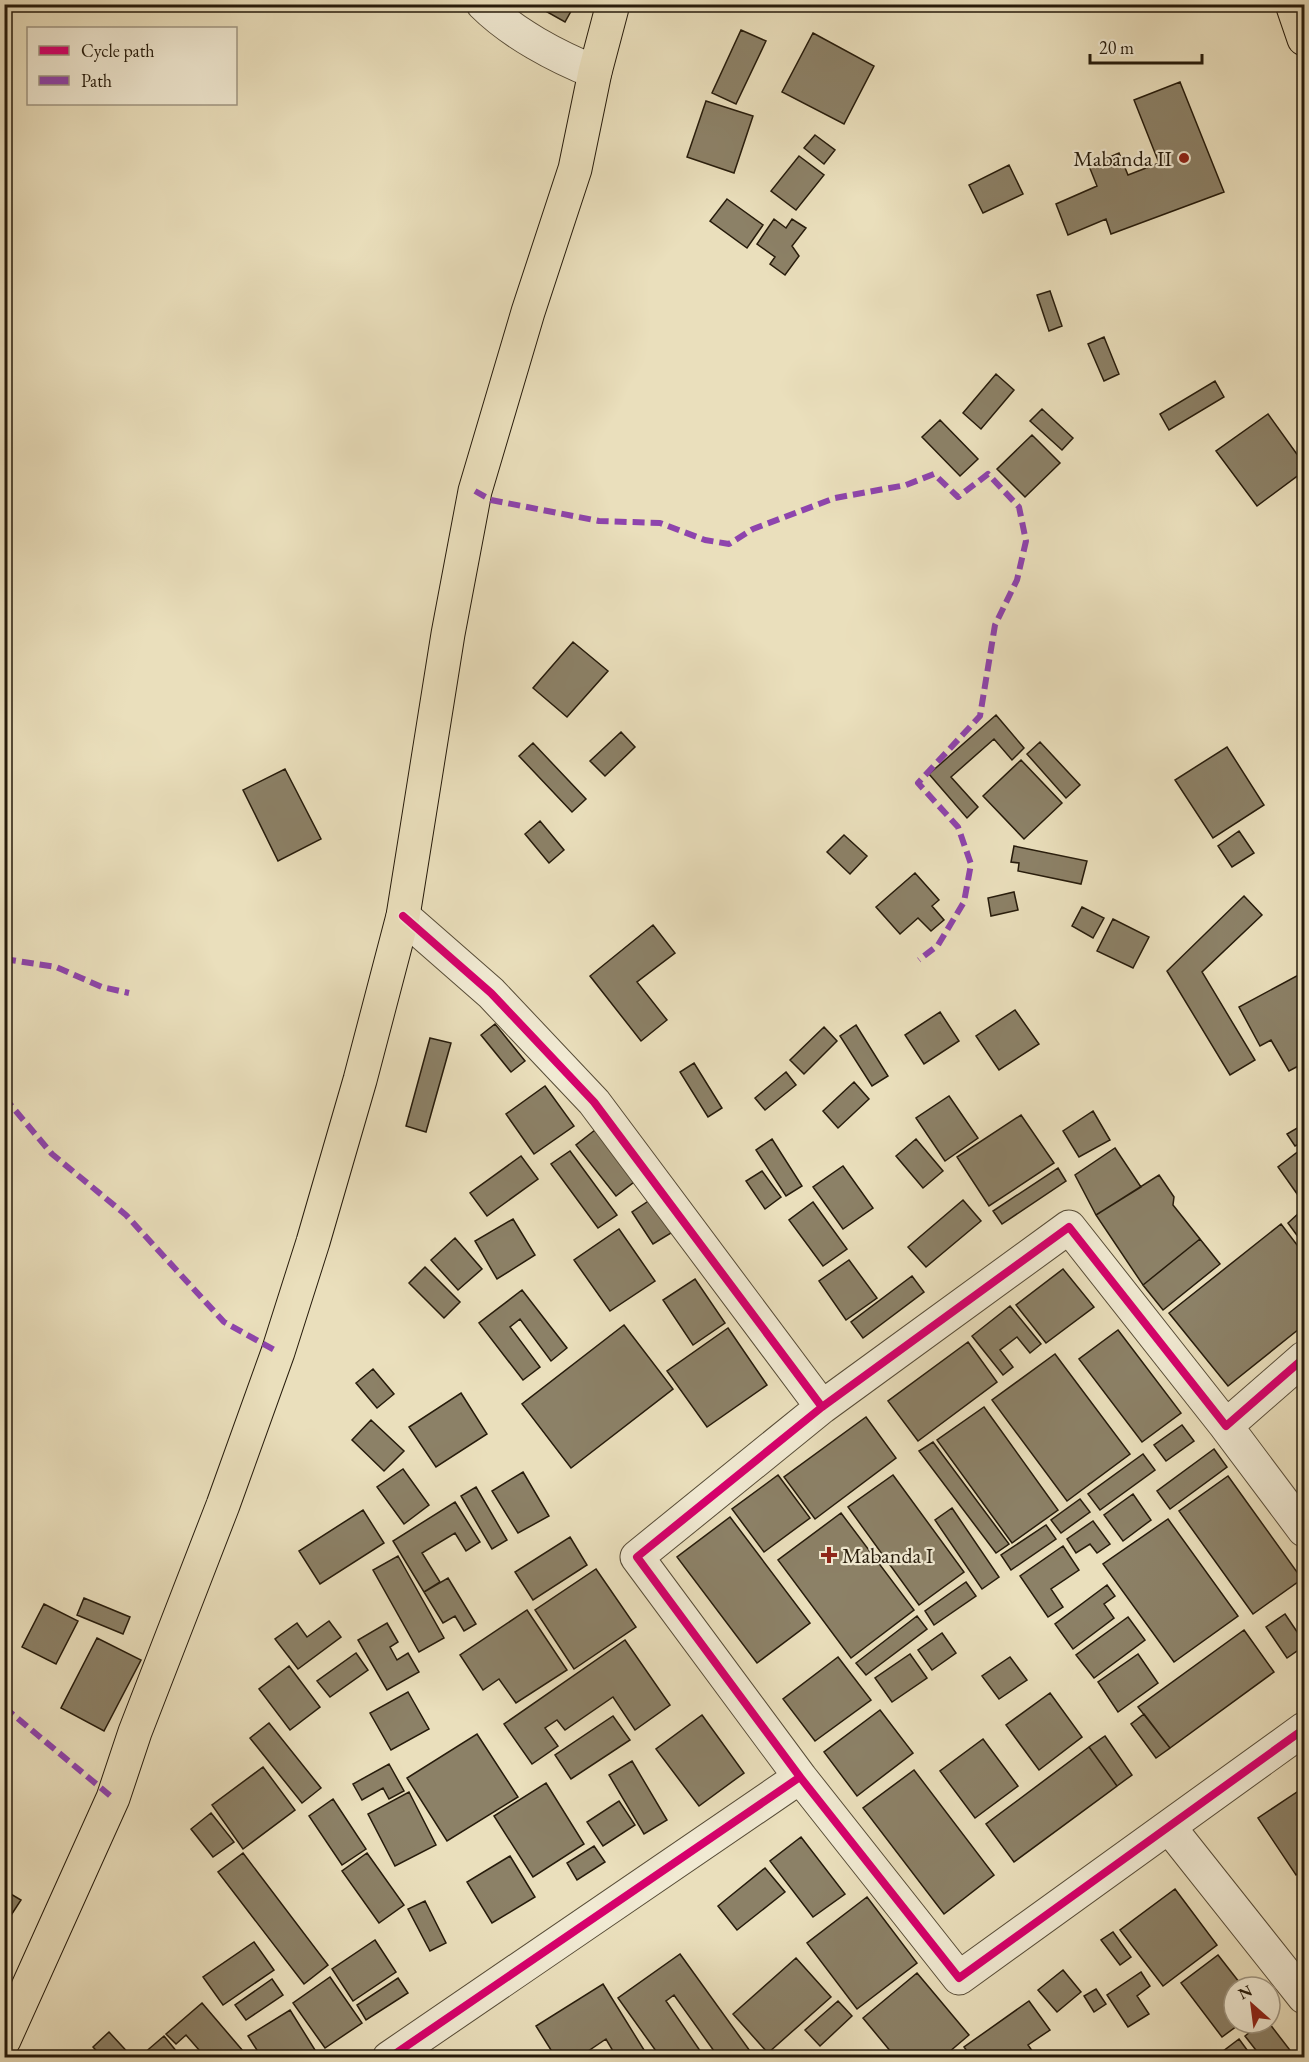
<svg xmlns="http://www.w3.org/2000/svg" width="1309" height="2062" viewBox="0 0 1309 2062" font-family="'EB Garamond',serif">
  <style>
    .building { fill: #8c8167; stroke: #261b0b; stroke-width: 1.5 }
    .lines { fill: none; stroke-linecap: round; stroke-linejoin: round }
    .street-casing { stroke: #574c37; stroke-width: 35 }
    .highway-casing { stroke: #261b0b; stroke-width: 35 }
    .street { stroke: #f1ead3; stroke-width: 33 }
    .highway { stroke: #eadfbc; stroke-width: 33 }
    .quiet { stroke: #8e44ad; stroke-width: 6; stroke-dasharray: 12 6; stroke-linecap: butt }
    .cycleway-casing { stroke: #f1ead3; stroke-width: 11 }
    .cycleway { stroke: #d6006c; stroke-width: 8 }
    .poi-dot { fill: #8f2418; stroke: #f1ead3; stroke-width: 2 }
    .labels { text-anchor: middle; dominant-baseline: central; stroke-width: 4.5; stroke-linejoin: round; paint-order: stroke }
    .poi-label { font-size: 22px; fill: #261b0b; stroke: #f1ead3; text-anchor: end }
  </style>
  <rect width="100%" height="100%" fill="#eadfbc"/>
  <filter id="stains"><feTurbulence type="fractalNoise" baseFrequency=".00333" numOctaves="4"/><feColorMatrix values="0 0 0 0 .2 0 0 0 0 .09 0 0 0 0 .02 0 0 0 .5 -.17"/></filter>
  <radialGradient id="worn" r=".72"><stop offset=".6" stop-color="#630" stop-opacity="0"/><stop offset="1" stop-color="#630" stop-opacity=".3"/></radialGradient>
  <path class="building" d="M533,4H575L565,22Z
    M741,30L766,41L736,104L712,93Z
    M813,33L874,66L844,124L782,92Z
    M1180,82L1224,192L1111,234L1106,219L1068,235L1056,204L1097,186L1089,166L1119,153L1128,175L1159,163L1134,100Z
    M706,101L753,116L734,173L687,157Z
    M815,135L835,150L824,164L804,148Z
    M799,156L824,175L796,210L771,191Z
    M1009,165L1023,194L983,213L969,185Z
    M727,199L763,225L747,248L710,221Z
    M774,219L786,228L792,219L806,228L792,246L799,256L785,275L770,264L775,257L757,244Z
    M1050,291L1062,326L1049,331L1037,295Z
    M1104,337L1119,374L1104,381L1088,344Z
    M996,374L1014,390L981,429L963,413Z
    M1215,381L1224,397L1169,430L1160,414Z
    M1042,409L1073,438L1062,450L1030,421Z
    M1268,414L1304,464V471L1257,506L1216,451Z
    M940,420L978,459L960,476L922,437Z
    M1032,435L1060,463L1025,497L997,469Z
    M573,642L608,671L567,717L533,688Z
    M996,715L1024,748L1012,760L994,739L951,777L978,807L967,818L929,774Z
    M621,732L635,747L605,776L590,761Z
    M1040,742L1080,785L1066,798L1027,754Z
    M533,743L586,799L572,812L519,756Z
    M1227,747L1264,805L1213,838L1175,780Z
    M1021,760L1062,803L1024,839L983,796Z
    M285,769L321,839L278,861L243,790Z
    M540,821L564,850L549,863L525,834Z
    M1239,831L1254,853L1232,867L1218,846Z
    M844,835L867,856L850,874L827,852Z
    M1014,846L1087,861L1081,884L1018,871L1019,863L1011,862Z
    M915,873L939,900L932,906L944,920L931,931L918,918L900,934L876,907Z
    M1014,892L1018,910L991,916L988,898Z
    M1244,896L1262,915L1202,972L1255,1060L1230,1075L1167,971Z
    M1082,907L1104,918L1093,938L1072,926Z
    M1113,919L1149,937L1133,968L1097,951Z
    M653,925L675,953L637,982L667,1020L641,1041L590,976Z
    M1304,972V1063L1289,1071L1271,1040L1260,1046L1239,1007Z
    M1015,1010L1039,1044L999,1070L976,1036Z
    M940,1012L959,1041L924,1064L905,1035Z
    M495,1024L525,1061L511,1072L481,1035Z
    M856,1025L888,1076L872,1086L840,1036Z
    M824,1027L837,1041L804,1074L790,1060Z
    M430,1038L451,1043L426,1132L406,1126Z
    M694,1063L722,1108L708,1117L680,1072Z
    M786,1072L796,1085L765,1110L755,1098Z
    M854,1082L869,1099L838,1128L823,1111Z
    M545,1086L574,1126L534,1154L506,1114Z
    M949,1096L978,1138L945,1161L916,1118Z
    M1093,1111L1110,1140L1079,1157L1063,1131Z
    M1021,1115L1054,1163L989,1206L957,1157Z
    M1304,1124V1141L1295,1146L1287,1134Z
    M595,1130L634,1182L616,1196L576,1145Z
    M772,1139L802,1186L786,1196L756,1150Z
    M916,1139L943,1171L923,1188L896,1156Z
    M1304,1147V1194L1300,1198L1278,1167Z
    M1115,1148L1141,1187L1096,1215L1075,1175Z
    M570,1151L617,1215L598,1228L551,1164Z
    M521,1156L538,1179L487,1216L470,1193Z
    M843,1166L873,1208L843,1229L813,1187Z
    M1058,1168L1066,1181L1002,1224L993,1211Z
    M762,1171L781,1197L765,1209L746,1181Z
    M1159,1175L1174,1197L1173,1205L1200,1239L1143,1285L1096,1215Z
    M650,1200L671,1233L653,1244L632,1212Z
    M963,1200L981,1221L926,1267L908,1247Z
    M813,1202L847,1249L823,1266L789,1220Z
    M1300,1212L1304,1218V1245L1288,1223Z
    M513,1219L535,1255L497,1279L475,1241Z
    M1281,1224L1304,1254V1325L1228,1386L1169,1313Z
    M619,1229L655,1281L610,1311L574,1260Z
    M455,1238L482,1269L458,1290L431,1260Z
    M1200,1239L1220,1264L1163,1310L1143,1285Z
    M849,1260L877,1298L846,1320L819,1281Z
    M425,1267L460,1302L444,1318L409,1283Z
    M1063,1269L1094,1307L1046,1343L1016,1305Z
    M912,1276L924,1292L863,1338L851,1322Z
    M695,1279L725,1323L693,1345L663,1300Z
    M522,1290L567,1348L551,1361L520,1319L510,1327L540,1367L523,1380L479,1323Z
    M1010,1306L1041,1344L1030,1353L1017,1337L1000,1350L1013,1367L1003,1375L972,1336Z
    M624,1325L673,1389L571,1468L522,1404Z
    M728,1328L767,1385L707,1427L667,1371Z
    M1118,1330L1181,1413L1142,1442L1079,1359Z
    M968,1342L997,1382L918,1441L888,1401Z
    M1055,1354L1130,1454L1067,1501L992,1400Z
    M373,1369L394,1394L377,1408L356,1383Z
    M461,1393L487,1434L436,1467L409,1427Z
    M984,1407L1058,1510L1012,1543L937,1440Z
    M866,1417L896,1458L815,1519L784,1477Z
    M371,1420L404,1451L384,1471L352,1440Z
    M1182,1425L1194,1441L1166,1461L1154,1445Z
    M933,1442L1009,1544L996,1553L919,1451Z
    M1214,1449L1227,1467L1170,1509L1157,1491Z
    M1143,1454L1155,1470L1100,1510L1088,1494Z
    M403,1469L429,1505L404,1524L377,1487Z
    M523,1472L549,1516L518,1533L492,1491Z
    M778,1475L810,1518L764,1552L732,1509Z
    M893,1475L964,1572L919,1605L848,1507Z
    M1228,1476L1302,1579L1253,1614L1179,1511Z
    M476,1487L507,1540L492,1549L461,1496Z
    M1133,1494L1151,1520L1123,1541L1104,1515Z
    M1080,1499L1090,1512L1061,1533L1051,1520Z
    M455,1502L480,1542L466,1551L455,1533L422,1553L440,1582L424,1592L393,1541Z
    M952,1508L999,1577L982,1589L935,1520Z
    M363,1510L384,1543L320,1584L299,1551Z
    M841,1513L914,1610L851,1658L778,1560Z
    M730,1517L810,1623L757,1663L677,1557Z
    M1168,1519L1238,1616L1174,1662L1103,1564Z
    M1093,1521L1110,1544L1097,1553L1090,1544L1076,1553L1067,1539Z
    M1046,1525L1056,1539L1011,1570L1001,1555Z
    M570,1537L587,1565L533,1600L515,1572Z
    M1063,1546L1079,1570L1051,1589L1063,1607L1048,1617L1020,1576Z
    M398,1556L444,1638L419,1652L373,1570Z
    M596,1569L636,1627L574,1669L535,1610Z
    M448,1578L476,1624L464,1631L455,1616L443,1623L424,1592Z
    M966,1582L976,1596L934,1625L925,1611Z
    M1107,1585L1115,1596L1104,1604L1114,1618L1073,1649L1055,1624Z
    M84,1598L130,1617L123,1634L77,1615Z
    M44,1604L78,1621L56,1664L22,1647Z
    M527,1610L567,1670L516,1703L499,1679L483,1690L460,1655Z
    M1285,1614L1304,1642V1646L1287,1658L1266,1627Z
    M917,1616L927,1629L866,1675L856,1663Z
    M1128,1617L1145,1640L1094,1678L1076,1655Z
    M329,1621L341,1637L298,1669L275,1639L297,1623L307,1637Z
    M387,1623L398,1642L390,1647L397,1660L408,1653L419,1672L387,1690L358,1640Z
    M1244,1630L1274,1672L1170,1748L1138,1707Z
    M942,1633L956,1653L932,1670L918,1650Z
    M97,1638L141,1660L104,1731L61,1708Z
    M625,1640L670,1705L635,1730L613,1697L565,1730L557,1720L545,1728L558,1746L532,1764L504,1724Z
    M356,1653L368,1670L330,1697L317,1681Z
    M910,1654L927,1678L892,1702L875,1678Z
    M1138,1654L1158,1683L1118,1712L1098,1682Z
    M838,1657L871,1700L815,1741L783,1699Z
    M1010,1657L1027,1680L999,1699L982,1676Z
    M289,1666L320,1707L290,1730L259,1689Z
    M408,1692L429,1729L391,1750L370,1713Z
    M1050,1693L1082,1737L1039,1770L1006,1725Z
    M880,1710L913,1753L857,1796L824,1752Z
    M1144,1714L1170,1748L1156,1758L1131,1724Z
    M702,1715L744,1773L699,1806L656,1749Z
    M613,1716L630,1740L571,1779L555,1755Z
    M269,1723L321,1788L302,1803L250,1738Z
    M477,1734L518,1797L447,1841L407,1778Z
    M1105,1736L1132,1775L1117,1786L1089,1747Z
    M983,1739L1018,1786L975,1818L940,1771Z
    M1089,1747L1117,1786L1014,1862L986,1824Z
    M632,1761L667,1820L644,1834L609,1775Z
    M389,1764L404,1791L389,1799L383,1788L362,1800L353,1784Z
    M263,1767L295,1810L243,1849L212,1805Z
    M914,1770L994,1875L944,1914L863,1808Z
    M546,1783L584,1844L533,1877L494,1816Z
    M1300,1790L1304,1796V1869L1296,1875L1258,1818Z
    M409,1792L436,1845L395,1866L368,1814Z
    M333,1799L366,1849L342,1865L309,1816Z
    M619,1801L635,1825L603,1846L587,1822Z
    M211,1813L234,1842L213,1857L191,1829Z
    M801,1837L845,1894L813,1917L770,1861Z
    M594,1846L605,1862L577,1880L567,1863Z
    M243,1853L328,1965L304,1984L218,1872Z
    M367,1853L404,1905L379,1923L342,1871Z
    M510,1856L535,1897L492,1923L467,1882Z
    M765,1868L785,1892L737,1930L718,1906Z
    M1175,1889L1217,1945L1163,1986L1120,1930Z
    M4,1890L21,1900L4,1926Z
    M867,1897L917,1963L857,2009L807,1943Z
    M425,1901L446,1943L430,1951L408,1909Z
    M1113,1932L1131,1957L1120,1965L1101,1940Z
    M375,1940L396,1972L353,2001L332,1969Z
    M254,1942L274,1970L223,2005L203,1977Z
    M680,1954L755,2058H719L674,1995L666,2001L705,2058H661L618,1998Z
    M1218,1955L1243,1987H1234V2023H1241L1222,2037L1181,1983Z
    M796,1958L831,1997L768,2053L733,2014Z
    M1063,1970L1081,1992L1057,2012L1038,1990Z
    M1141,1972L1150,1986L1137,1996L1149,2014L1128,2027L1107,1995Z
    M917,1973L969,2035L942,2058H896L863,2018Z
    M330,1977L362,2023L325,2048L293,2003Z
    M398,1978L408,1993L366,2020L357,2005Z
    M272,1979L283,1995L246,2020L235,2005Z
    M603,1984L649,2058H617L606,2039L581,2056L582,2058H556L536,2026Z
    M1096,1989L1106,2004L1094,2012L1084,1996Z
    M838,2001L852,2016L820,2046L805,2030Z
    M1029,2001L1050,2030L1028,2045L1037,2058H972L964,2047Z
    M202,2003L249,2058H206L186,2035L176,2044L166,2034Z
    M290,2010L320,2058H262L248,2036Z
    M1261,2023H1269L1296,2058H1262L1245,2036Z
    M109,2032L133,2058H103L93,2047Z
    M164,2036L182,2058H146L143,2054Z
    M1239,2039L1253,2058H1220L1218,2055Z"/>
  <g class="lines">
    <defs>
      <path id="street" d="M483,4C512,33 557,57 595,72
        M403,916L491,993L594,1102L822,1407
        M1226,1426L1304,1530
        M800,1777L959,1978L1304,1729
        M1169,1827L1304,1997
        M389,2058L800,1777L637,1557L822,1407L1069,1227L1226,1426L1304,1358"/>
      <path id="highway" d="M1292,4L1304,39
        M4,2040L113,1798L135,1732L223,1505L278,1352L313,1242L360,1080L403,916L448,634L475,491L528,312L575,169L595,72L613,4"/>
    </defs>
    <use href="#street" class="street-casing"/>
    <use href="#highway" class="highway-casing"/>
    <use href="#street" class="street"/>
    <use href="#highway" class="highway"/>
    <path class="quiet" d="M475,491L491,500L599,521L660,523L705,540L729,544L753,529L835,498L906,485L934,474L958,497L988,474L1019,507L1026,541L1017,580L995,625L980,716L918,783L958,827L971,864L964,902L938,945L919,960
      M4,959L56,967L102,987L129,993
      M4,1097L52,1154L126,1215L224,1322L278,1352
      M4,1707L113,1798"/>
    <defs>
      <path id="cycleway" d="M403,916L491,993L594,1102L822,1407
        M800,1777L959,1978L1304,1729
        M389,2058L800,1777L637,1557L822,1407L1069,1227L1226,1426L1304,1358"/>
    </defs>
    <use href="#cycleway" class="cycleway-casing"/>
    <use href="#cycleway" class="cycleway"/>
  </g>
  <g class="poi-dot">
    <circle cx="1184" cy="158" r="6"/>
    <path d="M826 1546h6v6h6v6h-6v6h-6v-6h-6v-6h6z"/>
  </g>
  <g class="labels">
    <g class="poi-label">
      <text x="1172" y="158">Mabanda II</text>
      <text x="842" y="1555" text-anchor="start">Mabanda I</text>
    </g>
  </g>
  <rect width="1309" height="2062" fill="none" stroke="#eadfbc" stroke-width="24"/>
  <rect x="6" y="6" width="1297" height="2050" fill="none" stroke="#261b0b" stroke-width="3"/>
  <rect x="12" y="12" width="1285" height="2038" fill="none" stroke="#261b0b" stroke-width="1.5"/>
  <rect x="27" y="27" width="210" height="78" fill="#f1ead3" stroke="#a09783" stroke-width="1.5"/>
  <rect x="39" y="46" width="30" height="9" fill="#d6006c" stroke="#a09783" stroke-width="1.5"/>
  <text x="81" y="57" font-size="18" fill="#261b0b">Cycle path</text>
  <rect x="39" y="76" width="30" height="9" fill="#8e44ad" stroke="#a09783" stroke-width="1.5"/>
  <text x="81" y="87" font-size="18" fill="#261b0b">Path</text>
  <g transform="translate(1252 2005) rotate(332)"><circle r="28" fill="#f1ead3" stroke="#a09783" stroke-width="1.5"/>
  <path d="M0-4.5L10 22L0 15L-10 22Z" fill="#8f2418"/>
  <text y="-9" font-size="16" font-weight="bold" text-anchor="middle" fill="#261b0b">N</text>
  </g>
  <path d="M1090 54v9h112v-9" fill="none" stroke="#261b0b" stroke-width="3"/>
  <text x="1099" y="54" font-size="18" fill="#261b0b" stroke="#f1ead3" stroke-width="4.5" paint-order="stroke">20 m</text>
  <rect width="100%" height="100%" filter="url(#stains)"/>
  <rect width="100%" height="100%" fill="url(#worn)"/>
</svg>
